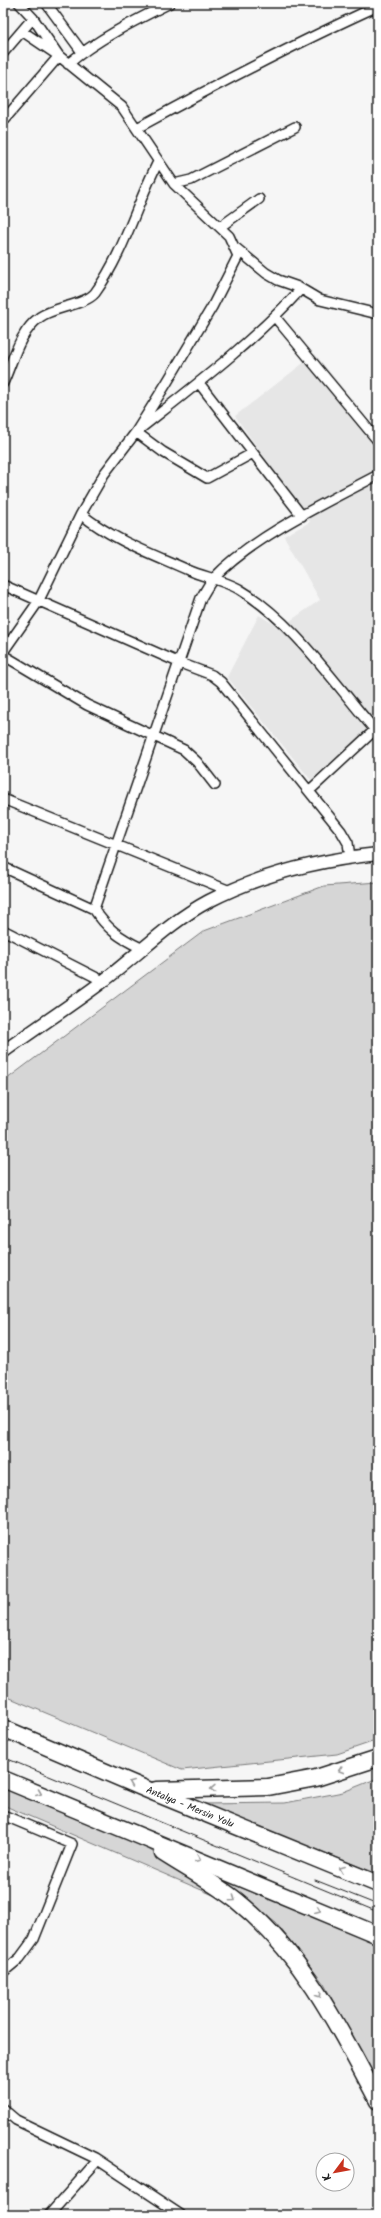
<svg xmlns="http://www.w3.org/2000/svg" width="381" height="2218" viewBox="0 0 381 2218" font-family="Kalam,sans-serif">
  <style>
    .built { fill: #e6e6e6 }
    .green { fill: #d6d6d6; stroke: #797979 }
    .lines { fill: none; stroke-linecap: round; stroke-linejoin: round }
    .street-casing { stroke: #1c1c1c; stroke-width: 12 }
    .secondary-casing { stroke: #1c1c1c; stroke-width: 15 }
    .highway-casing { stroke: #1c1c1c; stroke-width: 19 }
    .street { stroke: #fff; stroke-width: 9 }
    .secondary { stroke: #fff; stroke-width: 12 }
    .highway { stroke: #fff; stroke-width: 16 }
    .tram { stroke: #1c1c1c; stroke-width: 1 }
    .oneway { stroke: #999 }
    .labels { text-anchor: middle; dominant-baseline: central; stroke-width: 4; stroke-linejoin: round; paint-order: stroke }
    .street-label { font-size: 10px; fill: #1c1c1c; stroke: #fff }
  </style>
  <rect width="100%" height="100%" fill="#f6f6f6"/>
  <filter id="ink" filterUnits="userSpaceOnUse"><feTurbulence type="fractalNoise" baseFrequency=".025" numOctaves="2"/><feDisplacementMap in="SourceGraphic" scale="8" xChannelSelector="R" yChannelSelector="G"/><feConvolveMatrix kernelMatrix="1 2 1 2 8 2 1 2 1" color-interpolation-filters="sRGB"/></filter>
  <g filter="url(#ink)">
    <path class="built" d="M315,354L378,432V720L311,780L227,677L259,615L280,628L320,600L284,536L310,522L235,416Z"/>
    <path class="green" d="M378,882V1740L337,1754L182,1770L3,1695V1082L204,931L324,886Z
      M378,1778V1874L201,1804L285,1803L343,1792Z
      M3,1788L141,1844L218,1897L3,1805Z
      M217,1878L378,1943V2085L324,1984L276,1923Z"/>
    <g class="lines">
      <defs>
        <path id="street" d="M46,3L82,52
          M3,53L33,18
          M68,64C96,40 136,20 170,3
          M3,121L59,56L33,18L19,3
          M137,128C216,85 296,43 378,6
          M174,184L191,180L295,127
          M220,227L259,199
          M236,248L266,273L278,280L298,287L320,300L378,314
          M301,289C252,343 193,387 136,432L163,452L207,478L253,453L302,516
          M275,317L378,441
          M3,383C13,361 19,332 40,317C54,307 85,305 95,293C124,253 136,205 158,162
          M199,383L253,453
          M81,514C113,540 150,553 188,570C204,577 223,580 239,589C293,621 334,683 375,730
          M3,585L180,663L212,675L221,682L341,831L348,843L350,857
          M3,652L38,602L81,514L104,474L136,432L166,384L212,307L238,256L229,236L174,184L122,107L59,56L22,31
          M3,655L87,705L184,750L197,762L215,785
          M309,791L378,727
          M3,799L230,891
          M3,867L94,909C107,929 120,938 141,948
          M94,909L201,598C205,592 209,583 214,578C254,536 327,502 378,475
          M3,930L103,981
          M3,1815L72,1844L34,1939L20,1958L3,1972
          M3,2109L16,2120L95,2158L181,2215
          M49,2215L98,2160"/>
        <path id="secondary" d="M3,1052C36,1028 70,1006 102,982C138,955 169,922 209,901C261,874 320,860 378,854"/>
        <g id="highway">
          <path id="s1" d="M3,1728L148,1790L378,1884"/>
          <path d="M3,1779L378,1935"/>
          <path d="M156,1790L268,1787L316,1778L378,1758"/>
          <path d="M163,1853C188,1869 214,1883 237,1901C303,1954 340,2029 378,2101"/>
        </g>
      </defs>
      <use href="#street" class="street-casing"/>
      <use href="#secondary" class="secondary-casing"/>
      <use href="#highway" class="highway-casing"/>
      <use href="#street" class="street"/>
      <use href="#secondary" class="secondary"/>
      <use href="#highway" class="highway"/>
      <path class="tram" d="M3,1757L378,1912
        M315,1880L378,1905"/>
    </g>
    <defs><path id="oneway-chevron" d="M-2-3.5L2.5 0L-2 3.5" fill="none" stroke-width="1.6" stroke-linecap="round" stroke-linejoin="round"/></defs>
    <g class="oneway">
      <use href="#oneway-chevron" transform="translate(341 1770) rotate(162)"/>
      <use href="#oneway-chevron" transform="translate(131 1783) rotate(-157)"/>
      <use href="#oneway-chevron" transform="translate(213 1789) rotate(179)"/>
      <use href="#oneway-chevron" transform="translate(39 1793) rotate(22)"/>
      <use href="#oneway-chevron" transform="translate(198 1859) rotate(23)"/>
      <use href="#oneway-chevron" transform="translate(342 1869) rotate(-158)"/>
      <use href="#oneway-chevron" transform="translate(233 1899) rotate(35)"/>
      <use href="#oneway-chevron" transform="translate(318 1910) rotate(23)"/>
      <use href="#oneway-chevron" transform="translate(319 1995) rotate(57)"/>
    </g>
  </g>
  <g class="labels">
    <g class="street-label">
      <text stroke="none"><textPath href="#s1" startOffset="203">Antalya - Mersin Yolu</textPath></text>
    </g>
  </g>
  <rect width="381" height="2218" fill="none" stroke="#fff" stroke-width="16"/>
  <rect x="8" y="8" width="365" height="2202" fill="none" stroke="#1c1c1c" stroke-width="1.5" filter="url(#ink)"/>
  <g transform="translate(335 2172) rotate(238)"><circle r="19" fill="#ffffff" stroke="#a4a4a4"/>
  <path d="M0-3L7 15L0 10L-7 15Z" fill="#c8321e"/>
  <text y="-6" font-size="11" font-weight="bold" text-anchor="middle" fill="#1c1c1c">K</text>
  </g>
</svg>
